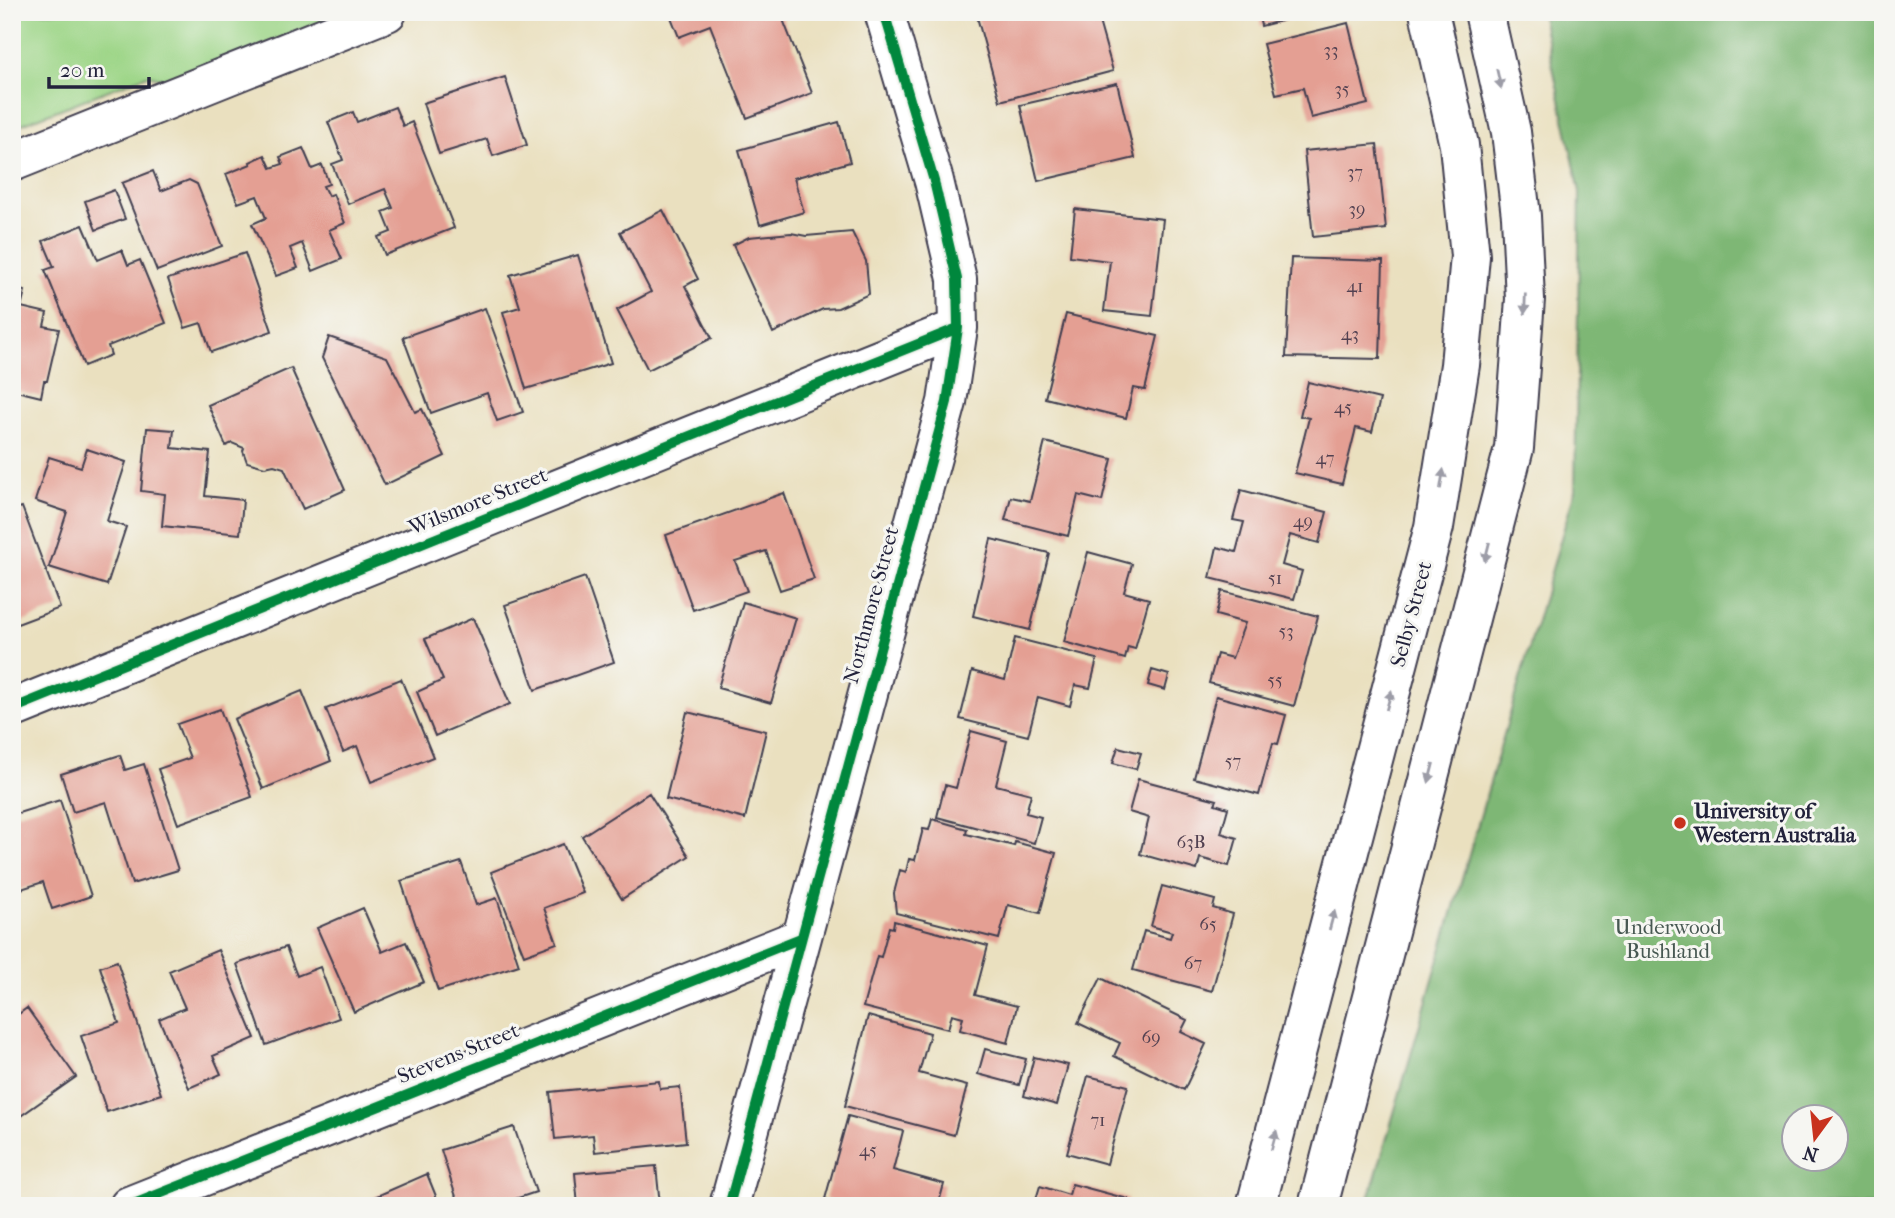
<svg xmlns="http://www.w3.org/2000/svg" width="1895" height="1218" viewBox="0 0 1895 1218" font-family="'IM FELL French Canon',serif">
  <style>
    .green { fill: #9ed688; stroke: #607c62; stroke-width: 2 }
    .forest { fill: #7eb774; stroke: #506c58; stroke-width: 2; fill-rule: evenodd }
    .building { fill: #e49f93 }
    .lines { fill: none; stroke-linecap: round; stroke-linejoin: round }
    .street-casing { stroke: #403e4f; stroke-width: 42 }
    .primary-casing { stroke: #403e4f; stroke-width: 42 }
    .street { stroke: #fff; stroke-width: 38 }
    .primary { stroke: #fff; stroke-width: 38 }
    .cycleway-casing { stroke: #f6f6f2; stroke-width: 15 }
    .cycleway { stroke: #00873e; stroke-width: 10 }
    .oneway { fill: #9c9ca7 }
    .poi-dot { fill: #c8321e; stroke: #f6f6f2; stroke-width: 2.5 }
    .labels { text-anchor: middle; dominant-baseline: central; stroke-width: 6; stroke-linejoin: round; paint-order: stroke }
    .number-label { font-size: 18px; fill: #524151 }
    .street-label { font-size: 21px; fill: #22223b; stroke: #f6f6f2 }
    .poi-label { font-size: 21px; font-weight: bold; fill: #22223b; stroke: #f6f6f2; text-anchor: start }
    .park-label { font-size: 21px; fill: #475852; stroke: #f6f6f2 }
  </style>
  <rect width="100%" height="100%" fill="#f6f6f2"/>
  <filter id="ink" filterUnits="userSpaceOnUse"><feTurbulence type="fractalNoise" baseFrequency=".0143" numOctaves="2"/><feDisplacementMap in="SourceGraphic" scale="14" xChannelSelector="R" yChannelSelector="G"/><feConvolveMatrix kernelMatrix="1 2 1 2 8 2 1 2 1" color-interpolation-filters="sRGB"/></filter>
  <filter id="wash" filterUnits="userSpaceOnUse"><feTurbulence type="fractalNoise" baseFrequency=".00686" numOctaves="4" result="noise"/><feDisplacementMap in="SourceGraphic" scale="28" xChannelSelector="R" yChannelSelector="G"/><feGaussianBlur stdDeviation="1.57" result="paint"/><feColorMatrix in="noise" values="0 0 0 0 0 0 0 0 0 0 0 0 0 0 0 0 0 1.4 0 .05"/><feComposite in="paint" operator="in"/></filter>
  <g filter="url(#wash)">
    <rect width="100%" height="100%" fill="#eae0bf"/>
    <path class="green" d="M12,12H348L175,81L147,75L12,128Z"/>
    <path class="forest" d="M1541,12H1883V1206H1367L1575,490L1580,192ZM1794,1116H1836V1158H1794Z"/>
    <g id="blocks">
      <path class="building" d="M669,12H780L812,93L747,118L710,25L679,37Z
        M996,12H1115L1098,18L1113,71L1000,101L977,17Z
        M1258,12H1313V13L1261,26Z
        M1348,23L1368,104L1311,118L1303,88L1276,94L1263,44Z
        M505,77L527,145L493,156L487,139L439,154L423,103Z
        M1117,83L1135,158L1038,181L1020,105Z
        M395,107L403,126L412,122L454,228L385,255L378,237L391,232L383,212L393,208L385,189L348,204L332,164L343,160L328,122L353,112L357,122Z
        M839,122L850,162L794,178L804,212L760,225L739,150Z
        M1377,144L1386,229L1313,237L1304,151Z
        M303,148L312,169L322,165L329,184L323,186L328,196L333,194L345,223L329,230L342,259L313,271L302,243L290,248L298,268L276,276L252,224L266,218L257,196L238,203L226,174L251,164L250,162L265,155L271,168L283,164L280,157Z
        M153,171L161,191L189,180L197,184L222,246L157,271L122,183Z
        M114,190L125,219L96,230L85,201Z
        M1075,209L1163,219L1152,316L1104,311L1110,261L1070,256Z
        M663,210L698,279L685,286L712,338L648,370L617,310L651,292L620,232Z
        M83,225L98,260L122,250L128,265L140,260L166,323L108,346L111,355L84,366L45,270L54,267L43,241Z
        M852,232L866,261L869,294L838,308L823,309L773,333L733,245L749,237L791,233L806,236Z
        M245,253L272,331L211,352L201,323L185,328L168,279Z
        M578,255L611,363L526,389L503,312L520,307L510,275Z
        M1291,258L1383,261L1380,359L1286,357Z
        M12,288L25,291L21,307L47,313L44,326L59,329L47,381H44L41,397L12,390Z
        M485,308L523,412L497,421L487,393L431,413L403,337Z
        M1066,314L1158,336L1145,390L1133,388L1126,418L1045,398Z
        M329,337L387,357L415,412L422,409L445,456L385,485L322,358Z
        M291,368L345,490L303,509L284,468L274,465L265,467L247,462L243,451L244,448L232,443L226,446L208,405Z
        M1308,382L1380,399L1372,432L1356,428L1342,484L1295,473L1309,418L1300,416Z
        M147,428L174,430L172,448L210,452L205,496L243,500L240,534L162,526L165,494L141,491Z
        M1045,442L1112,459L1102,501L1078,495L1068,536L1005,520L1011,497L1030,501Z
        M87,449L126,462L107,521L126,527L107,585L49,567L67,512L35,501L49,457L81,467Z
        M1241,490L1327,512L1319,543L1290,535L1282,565L1302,571L1294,599L1210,578L1217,547L1236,552L1244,522L1233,520Z
        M784,493L814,579L780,590L766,551L735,561L747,591L693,610L666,535Z
        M22,507L60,608L12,626V510Z
        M991,539L1049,553L1030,630L973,616Z
        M1088,552L1132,564L1124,592L1149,599L1135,649L1128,647L1125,659L1064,642Z
        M585,577L614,662L535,690L505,605Z
        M1222,591L1318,616L1294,706L1209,683L1217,654L1232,658L1245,623L1216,615Z
        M743,602L796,618L771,703L718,688Z
        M473,618L510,704L435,736L417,692L443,680L425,639Z
        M1015,638L1097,659L1090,688L1075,685L1070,706L1038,697L1028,736L960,719L972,671L1005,680Z
        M1152,670L1169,675L1165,690L1148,685Z
        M401,679L433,757L371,782L357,746L343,752L326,709Z
        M302,691L331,761L263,789L234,719Z
        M1216,696L1286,715L1278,744L1273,743L1259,795L1194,778Z
        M220,709L252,797L178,824L158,769L190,758L177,724Z
        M687,712L766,731L745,819L666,799Z
        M971,731L1007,741L996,785L1031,794L1026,813L1041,817L1034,843L937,817L945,785L956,788Z
        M1118,747L1141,753L1136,769L1113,763Z
        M120,755L125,770L144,764L178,870L132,884L106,802L73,812L61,774Z
        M1138,779L1217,800L1215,804L1228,808L1221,833L1237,838L1229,866L1200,858L1197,870L1140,854L1149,818L1129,812Z
        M649,793L689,856L622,899L582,836Z
        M60,800L91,896L52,909L43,882L12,892V815Z
        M932,819L967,829L966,834L1014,846L1015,842L1056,853L1040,913L1008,905L999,939L896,913L894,893L900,870L906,872L909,859L915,860L923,829L929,830Z
        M563,844L583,893L544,908L557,943L524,955L491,872Z
        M461,862L476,905L497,898L519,965L438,991L401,881Z
        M1162,886L1215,900L1213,908L1233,914L1212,991L1133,970L1144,931L1170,938L1172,932L1151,926Z
        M363,908L382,952L406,942L424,982L354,1012L317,928Z
        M894,921L988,946L975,995L1017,1006L1008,1043L960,1030L963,1017L952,1014L948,1029L863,1007L877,956L881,957L889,927L893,928Z
        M286,947L297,976L320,967L339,1018L266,1045L237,964Z
        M218,950L255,1038L213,1056L221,1074L189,1088L159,1019L185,1008L169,971Z
        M117,961L161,1094L107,1112L81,1036L119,1023L100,967Z
        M1101,978L1187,1020L1181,1032L1206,1044L1184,1090L1114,1056L1120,1043L1078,1023Z
        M27,1008L76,1077L12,1122V1019Z
        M868,1016L930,1033L919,1073L967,1086L954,1135L845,1106Z
        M985,1049L1026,1059L1019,1085L978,1074Z
        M1034,1057L1068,1065L1057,1105L1024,1096Z
        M1088,1076L1128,1086L1107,1164L1067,1153Z
        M659,1081L660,1089L680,1087L686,1142L595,1152L593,1135L555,1139L550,1092Z
        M848,1116L903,1131L893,1170L944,1184L938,1206H850L825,1199Z
        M514,1127L536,1192L494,1206H459L441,1150Z
        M656,1166L660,1205L578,1206L575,1173Z
        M427,1174L440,1206H354Z
        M1072,1184L1128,1199L1126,1206H1034L1040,1186L1069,1195Z"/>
    </g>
  </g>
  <g filter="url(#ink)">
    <use href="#blocks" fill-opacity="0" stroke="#403e4f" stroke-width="2"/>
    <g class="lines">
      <defs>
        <path id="street" d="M12,162L387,12
          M12,709L958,328
          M129,1206L801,938
          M729,1206L947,402L958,328L957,279L934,181L884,12"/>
        <path id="primary" d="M1256,1206L1434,527L1460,365L1470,256L1459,145L1429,12
          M1318,1206L1514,448L1525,299L1521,216L1511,132L1484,12"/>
      </defs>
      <use href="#street" class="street-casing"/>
      <use href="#primary" class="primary-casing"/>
      <use href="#street" class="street"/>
      <use href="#primary" class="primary"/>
      <defs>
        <path id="cycleway" d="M12,709L958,328
          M129,1206L801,938
          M729,1206L947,402L958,328L957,279L934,181L884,12"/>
      </defs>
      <use href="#cycleway" class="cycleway-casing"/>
      <use href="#cycleway" class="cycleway"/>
    </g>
    <defs><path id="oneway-solid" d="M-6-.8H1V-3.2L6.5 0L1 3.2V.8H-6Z" transform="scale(1.75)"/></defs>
    <g class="oneway">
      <use href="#oneway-solid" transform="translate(1499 79) rotate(77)"/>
      <use href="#oneway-solid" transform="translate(1525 304) rotate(92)"/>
      <use href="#oneway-solid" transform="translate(1442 479) rotate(-81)"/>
      <use href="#oneway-solid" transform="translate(1487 552) rotate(104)"/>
      <use href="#oneway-solid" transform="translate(1389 700) rotate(-75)"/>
      <use href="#oneway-solid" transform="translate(1431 773) rotate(104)"/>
      <use href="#oneway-solid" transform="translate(1332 920) rotate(-75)"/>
      <use href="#oneway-solid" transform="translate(1274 1140) rotate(-75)"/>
    </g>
  </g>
  <circle class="poi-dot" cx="1680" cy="823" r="7"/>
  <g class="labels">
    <g class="number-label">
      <text x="1331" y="50">33</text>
      <text x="1342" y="89">35</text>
      <text x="1355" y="172">37</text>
      <text x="1357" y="209">39</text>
      <text x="1355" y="286">41</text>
      <text x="1350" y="334">43</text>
      <text x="1343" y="407">45</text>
      <text x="1325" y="458">47</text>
      <text x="1303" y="521">49</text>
      <text x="1275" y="578">51</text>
      <text x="1286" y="631">53</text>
      <text x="1275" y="680">55</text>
      <text x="1233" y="761">57</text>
      <text x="1191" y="842">63B</text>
      <text x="1208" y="924">65</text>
      <text x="1193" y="963">67</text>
      <text x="1151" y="1037">69</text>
      <text x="1098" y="1120">71</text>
      <text x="868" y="1150">45</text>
    </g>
    <g class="street-label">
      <text transform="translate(478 501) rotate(-22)">Wilsmore Street</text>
      <text transform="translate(871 605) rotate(-75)">Northmore Street</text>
      <text transform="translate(1411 614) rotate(-75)">Selby Street</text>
      <text transform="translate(458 1053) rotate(-22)">Stevens Street</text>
    </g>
    <g class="poi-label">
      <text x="1694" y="811">University of<tspan x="1694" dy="24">Western Australia</tspan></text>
    </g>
    <g class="park-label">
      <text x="1668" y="927">Underwood<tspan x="1668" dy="24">Bushland</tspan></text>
    </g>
  </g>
  <rect width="1895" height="1218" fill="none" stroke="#f6f6f2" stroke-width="42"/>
  <g transform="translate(1815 1138) rotate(195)"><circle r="33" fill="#f6f6f2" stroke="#a1a1a9" stroke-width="2"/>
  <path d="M0-5L12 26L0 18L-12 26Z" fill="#c8321e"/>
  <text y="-10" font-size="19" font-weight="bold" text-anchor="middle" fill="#22223b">N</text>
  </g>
  <path d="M49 77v10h100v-10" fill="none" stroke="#22223b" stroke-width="3.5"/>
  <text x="60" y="77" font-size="21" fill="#22223b" stroke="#f6f6f2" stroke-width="5" paint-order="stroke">20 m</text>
</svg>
